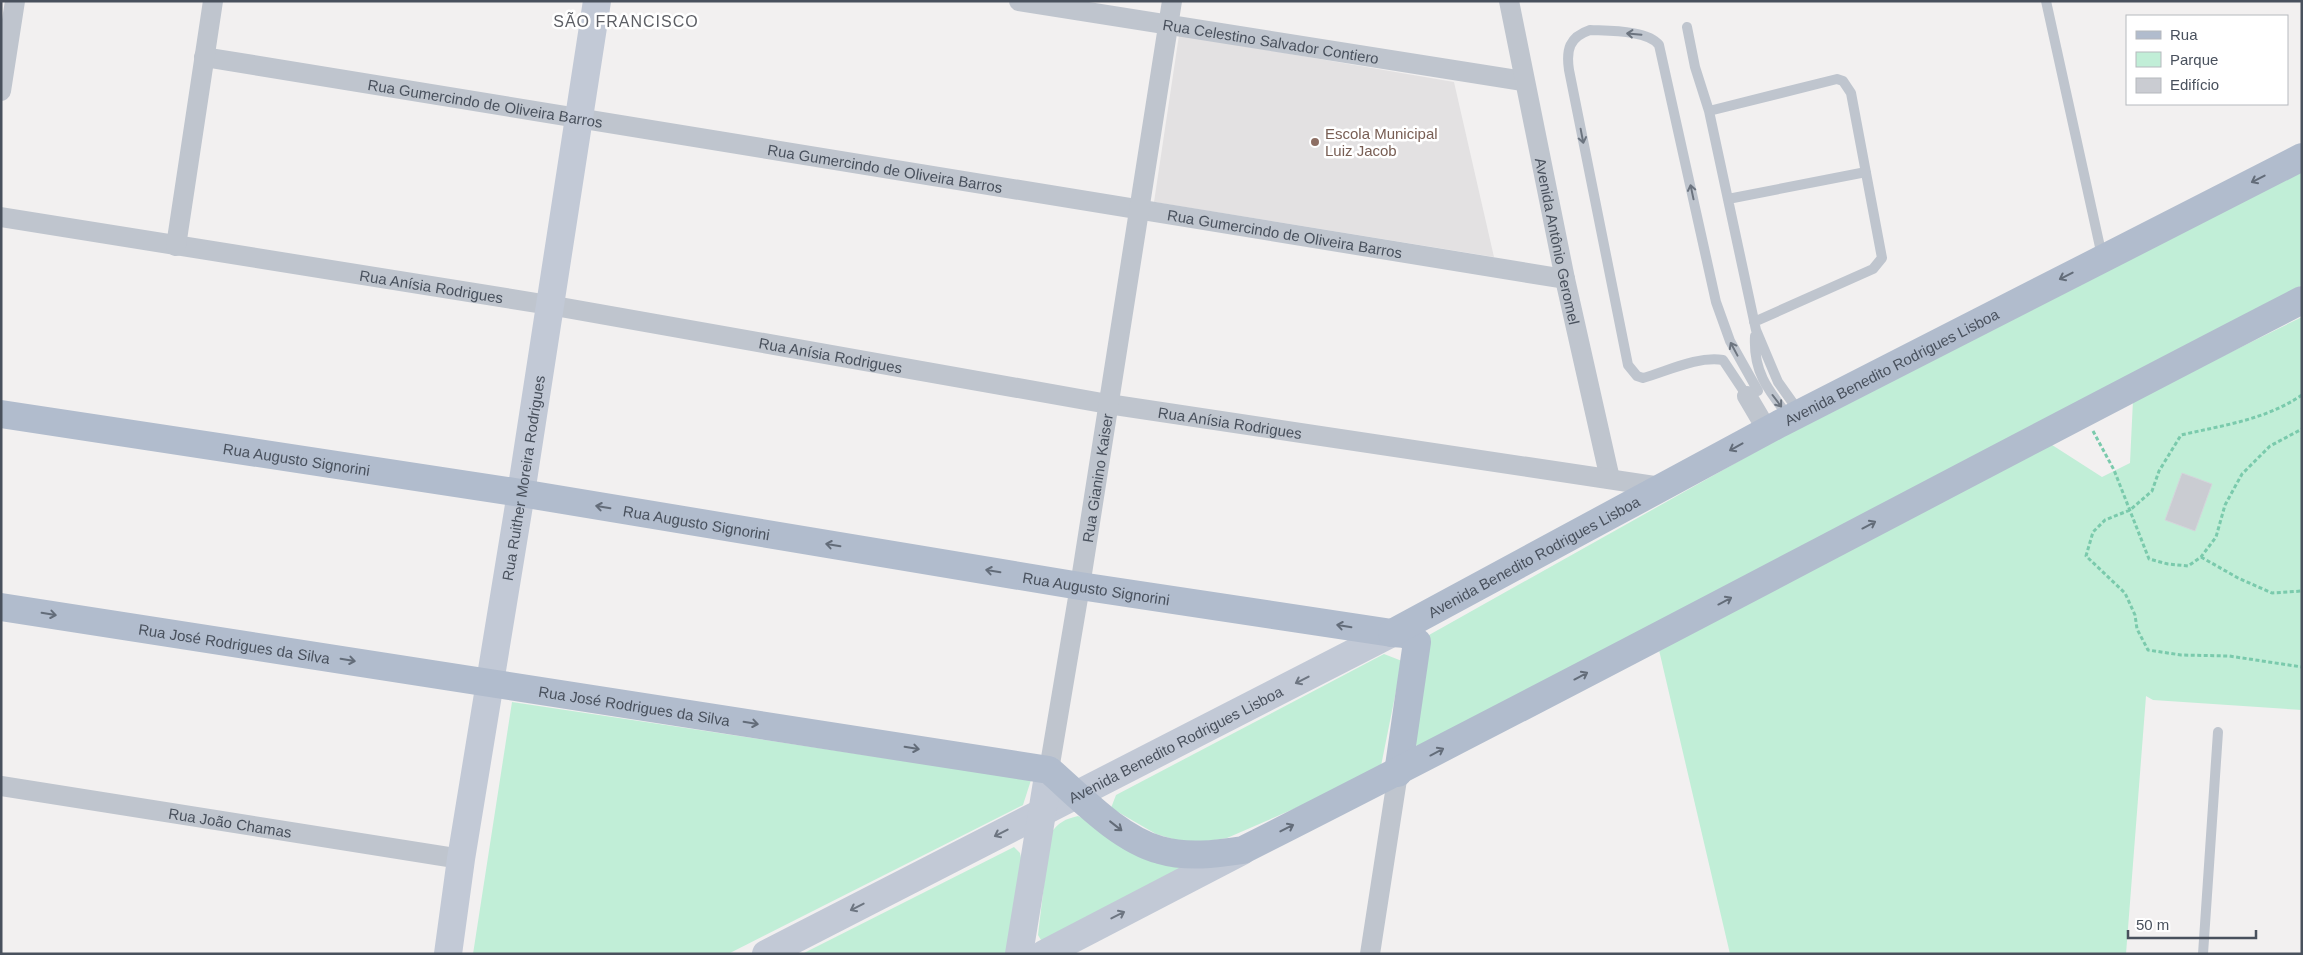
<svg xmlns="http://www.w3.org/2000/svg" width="2303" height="955" viewBox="0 0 2303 955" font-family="Arial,sans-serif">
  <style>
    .education { fill: #e3e1e2 }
    .green { fill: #c1eed7 }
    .building { fill: #caccd2; stroke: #d4d5db }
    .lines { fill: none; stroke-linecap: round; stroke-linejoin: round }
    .path { stroke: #7acaac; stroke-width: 3; stroke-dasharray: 4 2.5; stroke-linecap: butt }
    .lane { stroke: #bfc5ce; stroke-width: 10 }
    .street { stroke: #bfc5ce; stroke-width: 20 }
    .secondary { stroke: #c2c9d6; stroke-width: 28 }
    .primary { stroke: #b1bccd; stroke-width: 28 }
    .oneway { stroke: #6c747f }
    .oneway2 { stroke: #636c79 }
    .oneway3 { stroke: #6d7581 }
    .education-dot { fill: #8d6e63; stroke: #fff; stroke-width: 2 }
    .labels { text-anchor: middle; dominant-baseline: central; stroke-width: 5; stroke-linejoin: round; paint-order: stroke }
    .street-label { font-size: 15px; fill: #49515d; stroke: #fff }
    .education-label { font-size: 15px; fill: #785e54; stroke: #fff; text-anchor: start }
    .neighbourhood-label { font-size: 16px; letter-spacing: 1px; fill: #5d5f65; stroke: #fff }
  </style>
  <rect width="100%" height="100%" fill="#f2f0f0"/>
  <path class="education" d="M1179,35L1454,82L1494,257L1154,202Z"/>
  <path class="green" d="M2302,169V285L1520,700L1417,749L1414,732L1429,635L1782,437Z
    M2302,317V710L2153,700L2146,696L2126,954H1730L1659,650L2049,443L2102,477L2130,463L2133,400Z
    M1384,654L1402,661L1379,776L1305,804L1227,838L1190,844L1156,834L1111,808L1116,795Z
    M512,702L1031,780L1023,805L728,954H473Z
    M1078,816L1186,869L1047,941L1041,940L1038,935L1050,834C1059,822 1065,819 1078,816Z
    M1014,847L1020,853L1022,863L1007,954H802Z"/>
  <path class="building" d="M2182,473L2212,484L2195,531L2165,520Z"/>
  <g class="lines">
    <path class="path" d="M2302,395C2265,420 2224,425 2181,435L2159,471L2152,491L2130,510L2105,520L2093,532L2086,556L2125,593L2135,615L2137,629L2148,650L2181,655L2229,656L2302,667
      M2093,431L2114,470L2149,559L2168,564L2188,566L2201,557L2216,537L2225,505L2242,474L2270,446L2302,429
      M2201,557L2238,578L2272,593L2302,591"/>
    <path class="lane" d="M2046,1L2102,256
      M1687,27L1695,67L1709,111
      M1728,199L1866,172
      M1754,322L1873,269L1882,258L1851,93L1843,81L1837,79L1709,111L1756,330L1778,382L1800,413
      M1755,336C1753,372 1768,390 1789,417
      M1747,396L1723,360C1697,356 1668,371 1643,378L1637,376L1628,365L1569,70C1566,50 1569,37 1590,30C1608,31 1648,30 1659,45L1716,302L1730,341L1758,391
      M2203,954L2218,732"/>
    <g class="street">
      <path id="s1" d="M1019,1L1523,81"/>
      <path id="s2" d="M1509,1L1565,279L1610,479"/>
      <path id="s3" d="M204,57L1565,279"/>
      <path d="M1,91L15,1"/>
      <path id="s4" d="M1,217L549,305L1108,404L1661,487"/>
      <path d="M176,246L213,1"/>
      <path d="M1747,396L1767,430"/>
      <path id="s5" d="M1049,770L1080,586L1172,1"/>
      <path id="s6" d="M1,786L461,859"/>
      <path d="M1370,954L1398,773"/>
    </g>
    <g class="secondary">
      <path id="s7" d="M448,954L461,859L521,493L597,1"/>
      <path id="s8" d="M766,954L1392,633"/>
      <path d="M1019,954L1049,770"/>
      <path d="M1044,954L1242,851"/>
    </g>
    <g class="primary">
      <path id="s9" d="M1,414L521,493L1080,586L1392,633L1406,634L1417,642L1398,773"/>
      <path id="s10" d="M1,607L1049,770C1080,797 1119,839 1160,850C1187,858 1216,854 1243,850C1598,671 1948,482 2302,300"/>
      <path id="s11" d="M1392,633L1779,424L2302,157"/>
    </g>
  </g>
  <defs><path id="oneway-shaft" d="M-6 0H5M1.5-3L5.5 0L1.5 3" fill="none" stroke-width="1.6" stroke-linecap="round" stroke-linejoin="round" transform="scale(1.25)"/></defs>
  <g class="oneway">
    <use href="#oneway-shaft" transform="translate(1634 34) rotate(-175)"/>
    <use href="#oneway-shaft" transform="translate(1582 136) rotate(79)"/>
    <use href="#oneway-shaft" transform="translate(1692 192) rotate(-102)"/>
    <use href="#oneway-shaft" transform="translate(1734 349) rotate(-118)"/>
    <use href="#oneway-shaft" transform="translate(1777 401) rotate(53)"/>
  </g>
  <g class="oneway2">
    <use href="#oneway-shaft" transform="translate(2258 179) rotate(153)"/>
    <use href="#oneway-shaft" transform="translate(2066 276) rotate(153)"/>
    <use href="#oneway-shaft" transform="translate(1736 447) rotate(151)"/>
    <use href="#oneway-shaft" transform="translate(603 507) rotate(-171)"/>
    <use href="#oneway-shaft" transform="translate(1869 525) rotate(-28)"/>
    <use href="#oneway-shaft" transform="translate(833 545) rotate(-171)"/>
    <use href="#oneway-shaft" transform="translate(993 571) rotate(-171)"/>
    <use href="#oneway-shaft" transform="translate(1725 601) rotate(-28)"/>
    <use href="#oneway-shaft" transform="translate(49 614) rotate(9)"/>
    <use href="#oneway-shaft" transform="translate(1344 626) rotate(-171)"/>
    <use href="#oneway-shaft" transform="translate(348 660) rotate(9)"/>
    <use href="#oneway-shaft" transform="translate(1581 676) rotate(-28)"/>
    <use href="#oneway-shaft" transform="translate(751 723) rotate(9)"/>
    <use href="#oneway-shaft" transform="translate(912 748) rotate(9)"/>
    <use href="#oneway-shaft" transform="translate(1437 752) rotate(-28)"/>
    <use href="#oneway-shaft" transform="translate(1116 826) rotate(38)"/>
    <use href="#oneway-shaft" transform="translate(1287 828) rotate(-27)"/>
  </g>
  <g class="oneway3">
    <use href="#oneway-shaft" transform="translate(1302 680) rotate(153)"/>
    <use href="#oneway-shaft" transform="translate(1001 833) rotate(153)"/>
    <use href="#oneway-shaft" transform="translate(857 907) rotate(153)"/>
    <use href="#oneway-shaft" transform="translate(1118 915) rotate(-27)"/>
  </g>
  <circle class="education-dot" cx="1315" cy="142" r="5"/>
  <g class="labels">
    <g class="street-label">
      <text stroke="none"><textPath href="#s1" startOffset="255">Rua Celestino Salvador Contiero</textPath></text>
      <text stroke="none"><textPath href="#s3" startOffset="285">Rua Gumercindo de Oliveira Barros</textPath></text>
      <text stroke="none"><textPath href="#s3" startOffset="690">Rua Gumercindo de Oliveira Barros</textPath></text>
      <text stroke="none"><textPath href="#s3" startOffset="1095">Rua Gumercindo de Oliveira Barros</textPath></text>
      <text stroke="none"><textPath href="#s2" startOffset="245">Avenida Antônio Geromel</textPath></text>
      <text stroke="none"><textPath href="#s4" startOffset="436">Rua Anísia Rodrigues</textPath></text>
      <text stroke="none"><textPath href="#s4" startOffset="841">Rua Anísia Rodrigues</textPath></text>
      <text stroke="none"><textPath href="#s11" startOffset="566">Avenida Benedito Rodrigues Lisboa</textPath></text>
      <text stroke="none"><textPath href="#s4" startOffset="1246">Rua Anísia Rodrigues</textPath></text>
      <text stroke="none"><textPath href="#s9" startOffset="299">Rua Augusto Signorini</textPath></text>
      <text stroke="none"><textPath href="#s7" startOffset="482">Rua Ruither Moreira Rodrigues</textPath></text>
      <text stroke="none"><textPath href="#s5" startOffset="296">Rua Gianino Kaiser</textPath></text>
      <text stroke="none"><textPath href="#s9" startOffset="704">Rua Augusto Signorini</textPath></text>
      <text stroke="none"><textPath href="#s11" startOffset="161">Avenida Benedito Rodrigues Lisboa</textPath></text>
      <text stroke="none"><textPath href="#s9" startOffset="1109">Rua Augusto Signorini</textPath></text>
      <text stroke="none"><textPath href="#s10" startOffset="236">Rua José Rodrigues da Silva</textPath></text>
      <text stroke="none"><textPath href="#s10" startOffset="641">Rua José Rodrigues da Silva</textPath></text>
      <text stroke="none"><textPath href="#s8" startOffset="460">Avenida Benedito Rodrigues Lisboa</textPath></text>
      <text stroke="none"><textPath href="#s6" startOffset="232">Rua João Chamas</textPath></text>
    </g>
    <g class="education-label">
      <text x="1325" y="133">Escola Municipal<tspan x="1325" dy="17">Luiz Jacob</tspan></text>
    </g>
    <g class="neighbourhood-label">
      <text x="626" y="21">SÃO FRANCISCO</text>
    </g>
  </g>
  <rect width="2303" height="955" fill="none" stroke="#49515d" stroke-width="5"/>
  <rect x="2126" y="15" width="162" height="90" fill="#ffffff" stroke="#b6b9be"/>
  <rect x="2136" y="31" width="25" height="8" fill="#b1bccd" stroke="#b6b9be"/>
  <text x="2170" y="40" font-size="15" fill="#49515d">Rua</text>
  <rect x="2136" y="52" width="25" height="15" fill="#c1eed7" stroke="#b6b9be"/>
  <text x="2170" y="65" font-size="15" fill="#49515d">Parque</text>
  <rect x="2136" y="78" width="25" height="15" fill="#caccd2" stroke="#b6b9be"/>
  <text x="2170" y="90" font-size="15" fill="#49515d">Edifício</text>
  <path d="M2128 930v8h128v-8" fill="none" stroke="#49515d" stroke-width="2.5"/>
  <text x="2136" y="930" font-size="15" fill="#49515d" stroke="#ffffff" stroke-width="4" paint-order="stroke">50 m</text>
</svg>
